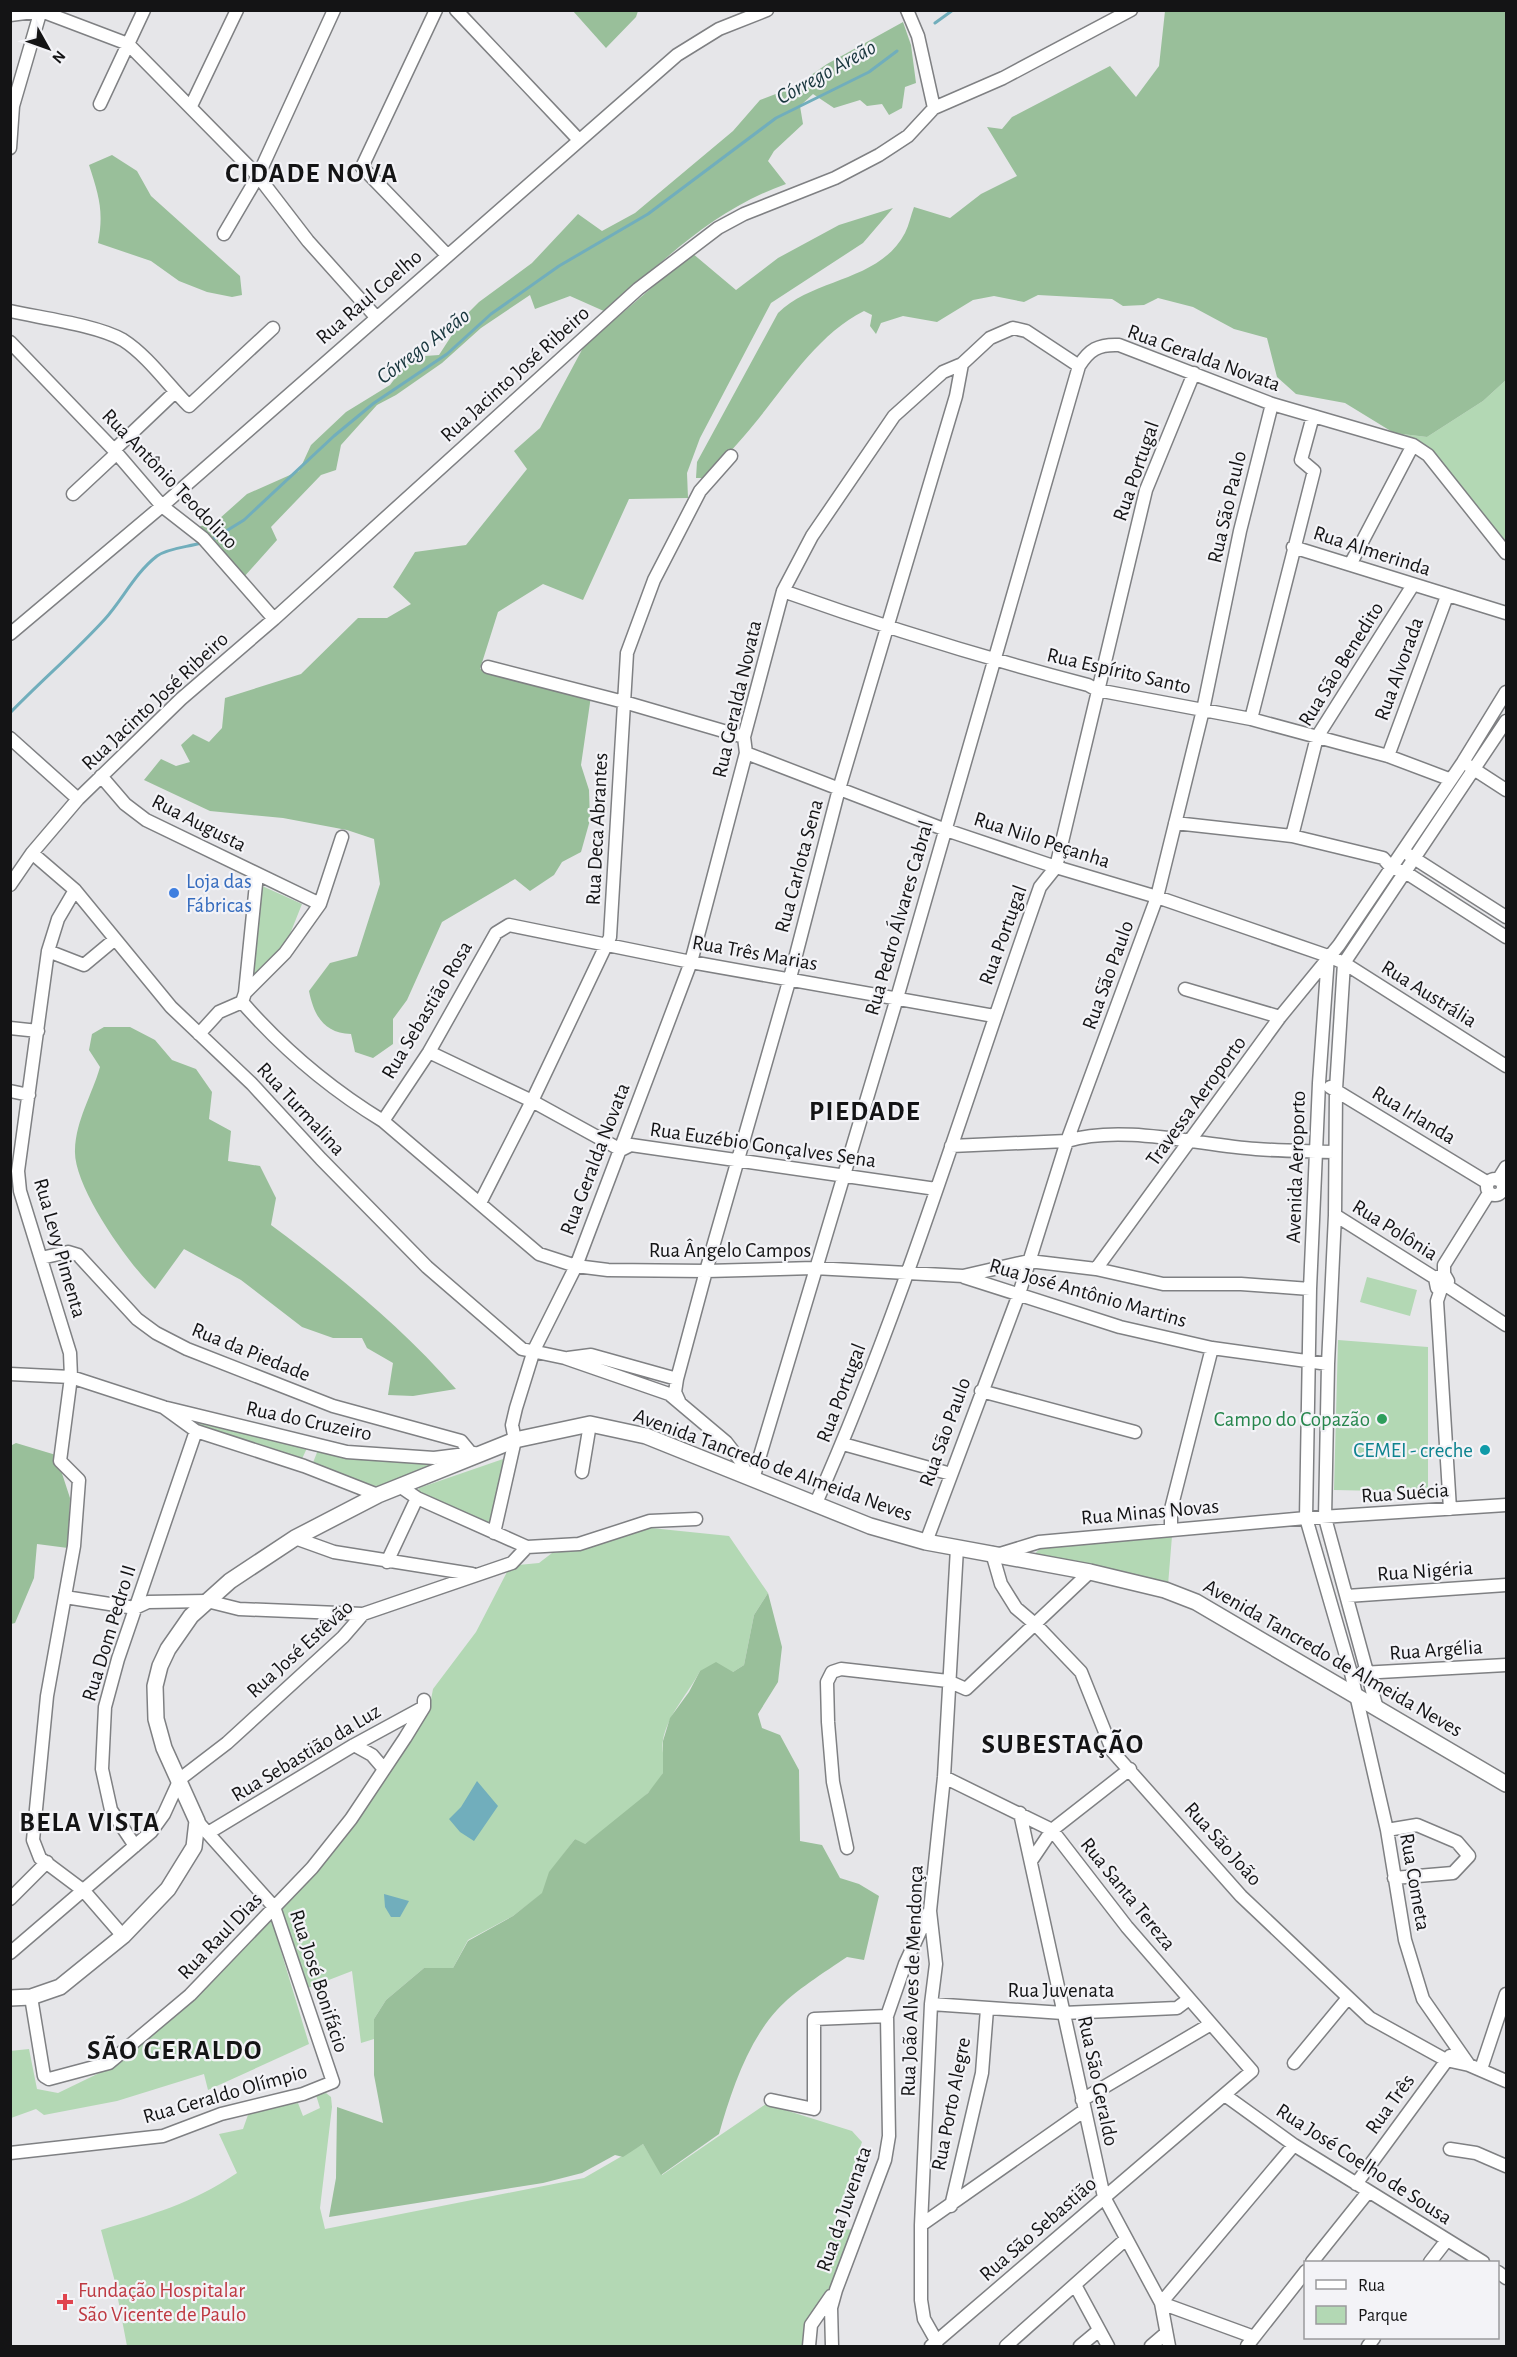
<svg xmlns="http://www.w3.org/2000/svg" width="1517" height="2357" viewBox="0 0 1517 2357" font-family="'Alegreya Sans',sans-serif">
  <style>
    .green { fill: #b3d8b4 }
    .forest { fill: #99bf9a }
    .water { fill: #71aebc }
    .lines { fill: none; stroke-linecap: round; stroke-linejoin: round }
    .stream { stroke: #71aebc; stroke-width: 3 }
    .minor-casing { stroke: #7f8083; stroke-width: 15 }
    .major-casing { stroke: #7f8083; stroke-width: 18 }
    .minor { stroke: #fff; stroke-width: 12 }
    .major { stroke: #fff; stroke-width: 15 }
    .shop-dot { fill: #3f7fe0; stroke: #f3f3f7; stroke-width: 2 }
    .leisure-dot { fill: #2e9e5b; stroke: #f3f3f7; stroke-width: 2 }
    .culture-dot { fill: #0f9aa8; stroke: #f3f3f7; stroke-width: 2 }
    .health-dot { fill: #e0444e; stroke: #f3f3f7; stroke-width: 2 }
    .labels { text-anchor: middle; dominant-baseline: central; stroke-width: 4.5; stroke-linejoin: round; paint-order: stroke }
    .street-label { font-size: 21px; fill: #141415; stroke: #f3f3f7 }
    .shop-label { font-size: 21px; fill: #366cbe; stroke: #f3f3f7; text-anchor: start }
    .leisure-label { font-size: 21px; fill: #27864d; stroke: #f3f3f7; text-anchor: end }
    .culture-label { font-size: 21px; fill: #0d838f; stroke: #f3f3f7; text-anchor: end }
    .health-label { font-size: 21px; fill: #be3a42; stroke: #f3f3f7; text-anchor: start }
    .water-label { font-size: 22px; font-style: italic; fill: #18363d; stroke: #f3f3f7 }
    .district-label { font-size: 27px; font-weight: bold; letter-spacing: 1.5px; fill: #141415; stroke: #f3f3f7 }
  </style>
  <rect width="100%" height="100%" fill="#e6e6e9"/>
  <path class="green" d="M1506,380V547L1433,451L1394,433L1427,437L1483,401Z
    M260,885L302,904L288,939L250,983Z
    M1367,1277L1417,1290L1410,1316L1360,1302Z
    M1338,1340L1428,1347V1492L1334,1490Z
    M178,1414L307,1448L301,1461L197,1426Z
    M318,1450L409,1463L450,1459L378,1487L312,1465Z
    M506,1458L489,1524L417,1494L419,1488Z
    M651,1528L729,1536L768,1593L754,1615L744,1665L733,1672L700,1671C688,1694 668,1714 663,1740C661,1750 666,1763 663,1773C657,1792 602,1831 584,1845L575,1839L550,1872L543,1893L513,1916L468,1940L453,1968H424L386,2000L374,2019V2039L361,2043L352,1971L308,1988L278,1909L340,1844L429,1710L433,1689L476,1632L508,1570L518,1565L539,1563L552,1553L581,1549Z
    M1172,1536L1168,1585L1120,1571L1031,1557L1043,1546Z
    M271,1918L309,2044L208,2090L204,2074L117,2101L44,2115L36,2109L11,2118L10,2051L29,2049L37,2089L58,2093L120,2063L204,1989Z
    M326,2093L331,2097L332,2107L320,2208L325,2229L584,2178L643,2144L662,2175L766,2104L852,2131L862,2142L832,2230L855,2229L830,2289L808,2324L804,2346H127L114,2278L101,2230C153,2214 191,2204 237,2173L219,2134L243,2129L249,2112L298,2103L303,2116L320,2108L316,2095Z"/>
  <path class="forest" d="M573,11H638L636,17L606,48Z
    M1165,11H1506V380L1483,401L1427,437L1394,433L1345,403L1296,394L1277,377L1267,338L1234,329L1193,307L1158,298L1144,305L1123,306L1112,299L1038,295L1024,302L994,296L973,300L937,322L903,316L881,323L876,334L870,326L872,315L864,311C818,334 787,384 755,423C740,442 722,460 706,478H696L697,462L778,313C815,277 879,282 905,233C909,225 911,215 914,207L950,218L981,194L1017,176L987,127L1002,129L1012,117L1110,66L1136,97L1159,66Z
    M903,22L911,45L916,83L905,87L902,108L889,115L882,104L867,106L860,100L834,108L813,94L800,106L803,124L774,151L768,161L786,184C713,210 661,262 606,312L570,296L535,309L530,295L481,328L442,363L396,395L377,405L341,445L336,470L321,475L271,527L277,540L243,578L196,528L219,519L247,494L299,471L311,445L346,412L390,385L411,357L439,355L463,318L479,302L532,263L578,214L602,231L635,213L733,131L760,100L794,87L827,64Z
    M112,155L137,171L151,196L240,276L242,295L232,297L207,292L179,281L151,261L98,243C104,211 99,196 89,165Z
    M893,208L863,243L771,303L700,438L687,473L688,498L629,499L583,600L543,584L498,612L480,669L591,696L581,765L589,790L590,820L581,852L562,862L554,875L530,891L515,879L442,922L407,1000L393,1019V1044L373,1058L355,1052L351,1034C324,1033 314,1016 309,991L330,963L357,956L380,884L374,839L347,830L283,818L210,811L144,780L161,759L176,766L190,762L181,745L193,734L209,742L222,728L225,698L301,674L358,618H387L411,604L393,587L415,552L466,545L527,469L514,451L540,428L584,346L692,253L736,290L778,258L839,225Z
    M104,1027H130L155,1040L172,1060L196,1069L212,1092L209,1119L231,1131L228,1161L260,1166L276,1198L271,1225C338,1275 401,1326 456,1389L413,1396L388,1395L393,1363L367,1348L362,1338H333L302,1327L241,1280L184,1249L155,1289C129,1265 73,1186 75,1150C76,1120 92,1095 100,1067L89,1050L92,1034Z
    M16,1443L56,1455L70,1498L68,1548L37,1544L34,1578L15,1623L11,1624L10,1446Z
    M768,1593L782,1647L778,1682L758,1714L762,1728L780,1735L799,1770L800,1841L822,1845L840,1878L859,1884L879,1896L864,1960L847,1957C825,1972 794,1991 777,2010C747,2043 731,2092 719,2134L661,2175L643,2144L623,2157L615,2155L582,2173L543,2183L329,2217L336,2178L337,2107L383,2123L374,2075V2019L386,2000L424,1968H453L468,1941L513,1916L542,1893L549,1872L575,1839L585,1844L648,1793L663,1773V1741L670,1718L689,1692L700,1671L716,1662L733,1672L744,1665L754,1615Z"/>
  <path class="water" d="M477,1781L498,1806L474,1841L460,1832L449,1819L461,1807Z
    M384,1894L409,1901L400,1917H391L385,1907Z"/>
  <g class="lines">
    <path class="stream" d="M935,23L953,10
      M210,541L244,520L334,436L374,403L447,354L491,314L559,266L648,214L776,118L869,72L897,51
      M10,713C41,681 75,652 105,619C123,599 135,573 157,556C168,548 188,547 201,543"/>
    <defs>
      <path id="minor" d="M436,10L362,167L447,255
        M456,10L579,140
        M907,10L918,36L934,108
        M10,15L41,11L128,44L258,176L308,241L376,317
        M100,104L144,10
        M191,106L237,10
        M10,148L13,106L41,10
        M224,234L258,176L334,10
        M10,311C41,318 97,325 123,340C148,356 168,385 189,406L273,328
        M10,342L114,450L162,506L203,538L274,619
        M114,450L175,392
        M73,494L117,453
        M1293,547L1506,613
        M1351,563L1413,445
        M783,591C884,627 984,658 1088,685L1097,690L1251,719L1388,756L1449,779
        M10,634L162,506L677,55L719,29L767,10
        M488,667L624,702L744,737
        M1251,719L1314,471L1301,460L1313,416
        M10,738L78,799
        M746,753L946,830L1056,867L1157,897L1328,956L1344,963L1506,1066
        M1388,756L1447,596
        M1469,766L1506,790
        M101,776L125,804L146,820L320,904
        M1175,823L1292,836L1383,858L1390,866L1405,872L1506,937
        M1292,836L1317,737L1413,585
        M32,853L75,890L171,1007L252,1084L321,1159L427,1267L522,1349L565,1358L669,1394L726,1442L740,1460L748,1477
        M1409,855L1506,917
        M10,885L32,853L78,799L181,699L274,619L638,289L718,228L744,214L835,178L879,155L908,136L934,108L1003,78L1131,10
        M75,890L58,919L48,951L18,1171L20,1191L70,1353L71,1377L60,1461L79,1480L74,1546L47,1696L33,1840L40,1858L84,1891L123,1936
        M48,951L84,965L114,940
        M1328,956L1319,1083L1310,1289L1306,1518L1351,1673L1387,1830L1405,1940L1423,1999L1469,2065
        M1185,989L1280,1017
        M245,993L257,874
        M242,1002C283,1049 329,1088 383,1121L539,1254L576,1266L608,1270L706,1271L814,1268L963,1276L1029,1261L1096,1269L1163,1284H1241L1310,1289
        M242,1002L245,993L285,953L320,904L342,837
        M10,1028L38,1031
        M199,1034L219,1012L242,1002
        M429,1052L532,1101L621,1150L631,1145L936,1189
        M1330,1087L1488,1183
        M10,1091L29,1095
        M383,1121L429,1052L496,933L509,925L691,962L994,1016
        M951,1146L1067,1141C1122,1124 1199,1145 1256,1149C1282,1151 1308,1151 1334,1152
        M1487 1187a8 8 0 1 1 16 0a8 8 0 1 1-16 0Z
        M1498,1180L1506,1167
        M480,1203L532,1101L610,937L627,653L654,580L700,491L731,456
        M1335,1215L1435,1278
        M41,1258L68,1252L78,1255L137,1319L156,1333L187,1349L333,1406L461,1441L471,1453
        M1096,1269L1280,1017L1339,945L1463,762L1506,692
        M1444,1274L1435,1278L1437,1288L1447,1286L1448,1281L1444,1274V1265L1489,1193
        M964,1277L1120,1327L1212,1348L1328,1364
        M1447,1286L1506,1325
        M1441,1289L1437,1301L1450,1509
        M568,1358L591,1355L677,1379
        M10,1374L71,1377L163,1407L196,1431L304,1466L378,1495
        M981,1391L1135,1432
        M679,1401L675,1392L677,1379L706,1271L790,978L839,789L956,396L962,364
        M167,1408L347,1452L434,1458L474,1453
        M843,1444L951,1474
        M582,1472L590,1424
        M753,1479L897,998L1079,366
        M401,1487L417,1498L527,1547L579,1544L650,1521L696,1519
        M816,1503C905,1303 967,1093 1040,887L1056,867L1146,490L1194,373
        M1171,1529V1509L1212,1348
        M494,1533L515,1440L512,1425L516,1408L534,1350L576,1266L691,962L746,753L744,737L783,591L812,536L894,416L943,372L962,364L990,338L1013,328L1026,331L1079,366C1089,350 1098,344 1119,345L1272,404L1413,445L1428,455L1506,553
        M295,1538L334,1552L472,1574
        M926,1542L1019,1294L1067,1141L1157,897L1203,710L1240,531L1272,404
        M992,1553L1001,1584L1016,1608L1036,1625L1081,1672L1113,1752L1241,1896L1370,2018L1446,2060L1469,2065L1506,2081
        M1000,1554L1039,1542L1306,1518L1506,1505
        M387,1562L417,1498
        M1347,1596L1506,1585
        M65,1597L135,1608L148,1602L207,1601L239,1609L363,1614
        M1361,1673L1506,1665
        M1376,1705L1325,1518L1328,1364L1335,1215L1336,1089L1344,963L1506,721
        M354,1745L372,1755L384,1769
        M1020,1813L1104,2197L1161,2303L1169,2346
        M1387,1830L1417,1825L1457,1842L1469,1856L1453,1873L1394,1878
        M208,1833L354,1745L422,1708
        M135,1846L111,1810L102,1769L105,1707L118,1659L196,1431
        M847,1848L833,1782L828,1722L827,1682L832,1672L841,1669L948,1681L966,1689L1090,1572
        M1031,1861L1052,1830L1130,1769
        M10,1899L47,1862
        M10,1953L151,1832L164,1814L180,1779L227,1743L343,1637L363,1614L512,1563L527,1547
        M31,1997L44,2076L49,2079L109,2063L190,1995L312,1868L351,1819L405,1738L424,1707V1700
        M931,2004L1063,2013L1177,2008L1189,1999
        M1294,2063L1347,1999
        M1481,2069L1506,1994
        M1226,2096L1294,2145L1483,2262
        M771,2100L814,2109V2019L887,2016
        M1082,2100L1211,2024
        M1450,2149L1476,2153L1506,2166
        M10,2153L163,2136L221,2114L303,2094L333,2082L274,1907L197,1821
        M1356,2184L1450,2056
        M951,2206L982,2073L987,2009
        M921,2225L1085,2110
        M1312,2262L1368,2192
        M1430,2262L1447,2240
        M1498,2272L1506,2278
        M1075,2285L1108,2346
        M1254,2337L1161,2303L1294,2145
        M937,2342L924,2319L921,2300V2225L931,2004L936,1964L930,1911L944,1777L957,1548
        M809,2346L811,2325L831,2296
        M832,2346L831,2308L836,2290L885,2160L889,2136L887,2016L905,1964L929,1912
        M931,2346L1252,2071L1127,1927L1052,1830L944,1777
        M1006,2346L1126,2239
        M1080,2346L1098,2331
        M1151,2346L1165,2334
        M1247,2346L1306,2271
        M1368,2346L1374,2338"/>
      <path id="major" d="M10,1998L31,1997L60,1987L123,1936L168,1889L194,1847L197,1821L164,1748L156,1719L155,1686L160,1666L168,1649L191,1616L230,1581L295,1538L378,1495L515,1440L590,1424L646,1436L870,1526L926,1542L1090,1572L1165,1590L1196,1602L1506,1784"/>
    </defs>
    <use href="#minor" class="minor-casing"/>
    <use href="#major" class="major-casing"/>
    <use href="#minor" class="minor"/>
    <use href="#major" class="major"/>
  </g>
  <circle class="shop-dot" cx="174" cy="893" r="6"/>
  <circle class="leisure-dot" cx="1382" cy="1419" r="6"/>
  <circle class="culture-dot" cx="1485" cy="1450" r="6"/>
  <path class="health-dot" d="M62 2293h6v6h6v6h-6v6h-6v-6h-6v-6h6z"/>
  <g class="labels">
    <g class="street-label">
      <text transform="translate(369 297) rotate(-41)">Rua Raul Coelho</text>
      <text transform="translate(1204 358) rotate(20)">Rua Geralda Novata</text>
      <text transform="translate(515 374) rotate(-42)">Rua Jacinto José Ribeiro</text>
      <text transform="translate(1136 471) rotate(-71)">Rua Portugal</text>
      <text transform="translate(170 479) rotate(46)">Rua Antônio Teodolino</text>
      <text transform="translate(1227 507) rotate(-77)">Rua São Paulo</text>
      <text transform="translate(1372 551) rotate(18)">Rua Almerinda</text>
      <text transform="translate(1341 664) rotate(-58)">Rua São Benedito</text>
      <text transform="translate(1399 669) rotate(-70)">Rua Alvorada</text>
      <text transform="translate(1119 671) rotate(13)">Rua Espírito Santo</text>
      <text transform="translate(737 699) rotate(-77)">Rua Geralda Novata</text>
      <text transform="translate(155 701) rotate(-43)">Rua Jacinto José Ribeiro</text>
      <text transform="translate(199 823) rotate(27)">Rua Augusta</text>
      <text transform="translate(597 829) rotate(-87)">Rua Deca Abrantes</text>
      <text transform="translate(1042 840) rotate(18)">Rua Nilo Peçanha</text>
      <text transform="translate(799 866) rotate(-75)">Rua Carlota Sena</text>
      <text transform="translate(899 918) rotate(-74)">Rua Pedro Álvares Cabral</text>
      <text transform="translate(1003 935) rotate(-70)">Rua Portugal</text>
      <text transform="translate(755 953) rotate(10)">Rua Três Marias</text>
      <text transform="translate(1108 975) rotate(-70)">Rua São Paulo</text>
      <text transform="translate(1429 994) rotate(32)">Rua Austrália</text>
      <text transform="translate(427 1010) rotate(-59)">Rua Sebastião Rosa</text>
      <text transform="translate(1196 1101) rotate(-54)">Travessa Aeroporto</text>
      <text transform="translate(301 1109) rotate(47)">Rua Turmalina</text>
      <text transform="translate(1414 1115) rotate(31)">Rua Irlanda</text>
      <text transform="translate(763 1145) rotate(8)">Rua Euzébio Gonçalves Sena</text>
      <text transform="translate(595 1159) rotate(-69)">Rua Geralda Novata</text>
      <text transform="translate(1296 1167) rotate(-88)">Avenida Aeroporto</text>
      <text transform="translate(1395 1230) rotate(32)">Rua Polônia</text>
      <text transform="translate(60 1248) rotate(74)">Rua Levy Pimenta</text>
      <text x="730" y="1250">Rua Ângelo Campos</text>
      <text transform="translate(1088 1293) rotate(16)">Rua José Antônio Martins</text>
      <text transform="translate(251 1352) rotate(22)">Rua da Piedade</text>
      <text transform="translate(841 1393) rotate(-69)">Rua Portugal</text>
      <text transform="translate(309 1421) rotate(12)">Rua do Cruzeiro</text>
      <text transform="translate(945 1432) rotate(-70)">Rua São Paulo</text>
      <text transform="translate(773 1465) rotate(20)">Avenida Tancredo de Almeida Neves</text>
      <text transform="translate(1405 1493) rotate(-4)">Rua Suécia</text>
      <text transform="translate(1150 1512) rotate(-5)">Rua Minas Novas</text>
      <text transform="translate(1425 1571) rotate(-4)">Rua Nigéria</text>
      <text transform="translate(109 1633) rotate(-73)">Rua Dom Pedro II</text>
      <text transform="translate(300 1649) rotate(-42)">Rua José Estêvão</text>
      <text transform="translate(1436 1650) rotate(-4)">Rua Argélia</text>
      <text transform="translate(1333 1658) rotate(30)">Avenida Tancredo de Almeida Neves</text>
      <text transform="translate(306 1753) rotate(-31)">Rua Sebastião da Luz</text>
      <text transform="translate(1223 1844) rotate(48)">Rua São João</text>
      <text transform="translate(1415 1882) rotate(80)">Rua Cometa</text>
      <text transform="translate(1128 1894) rotate(51)">Rua Santa Tereza</text>
      <text transform="translate(220 1936) rotate(-46)">Rua Raul Dias</text>
      <text transform="translate(319 1981) rotate(72)">Rua José Bonifácio</text>
      <text transform="translate(912 1981) rotate(-88)">Rua João Alves de Mendonça</text>
      <text x="1061" y="1990">Rua Juvenata</text>
      <text transform="translate(1098 2081) rotate(78)">Rua São Geraldo</text>
      <text transform="translate(225 2094) rotate(-16)">Rua Geraldo Olímpio</text>
      <text transform="translate(951 2104) rotate(-79)">Rua Porto Alegre</text>
      <text transform="translate(1390 2104) rotate(-54)">Rua Três</text>
      <text transform="translate(1364 2164) rotate(33)">Rua José Coelho de Sousa</text>
      <text transform="translate(844 2209) rotate(-71)">Rua da Juvenata</text>
      <text transform="translate(1038 2229) rotate(-41)">Rua São Sebastião</text>
    </g>
    <g class="shop-label">
      <text x="186" y="881">Loja das<tspan x="186" dy="24">Fábricas</tspan></text>
    </g>
    <g class="leisure-label">
      <text x="1370" y="1419">Campo do Copazão</text>
    </g>
    <g class="culture-label">
      <text x="1473" y="1450">CEMEI - creche</text>
    </g>
    <g class="health-label">
      <text x="78" y="2290">Fundação Hospitalar<tspan x="78" dy="24">São Vicente de Paulo</tspan></text>
    </g>
    <g class="water-label">
      <text transform="translate(826 72) rotate(-29)">Córrego Areão</text>
      <text transform="translate(423 346) rotate(-37)">Córrego Areão</text>
    </g>
    <g class="district-label">
      <text x="312" y="173">CIDADE NOVA</text>
      <text x="865" y="1111">PIEDADE</text>
      <text x="1063" y="1744">SUBESTAÇÃO</text>
      <text x="90" y="1822">BELA VISTA</text>
      <text x="175" y="2050">SÃO GERALDO</text>
    </g>
  </g>
  <rect width="1517" height="2357" fill="none" stroke="#141415" stroke-width="24"/>
  <rect x="1304" y="2261" width="195" height="78" fill="#f3f3f7" stroke="#9a9a9d" stroke-width="1.5"/>
  <rect x="1316" y="2280" width="30" height="9" fill="#ffffff" stroke="#9a9a9d" stroke-width="1.5"/>
  <text x="1358" y="2291" font-size="18" fill="#141415">Rua</text>
  <rect x="1316" y="2306" width="30" height="18" fill="#b3d8b4" stroke="#9a9a9d" stroke-width="1.5"/>
  <text x="1358" y="2321" font-size="18" fill="#141415">Parque</text>
  <g transform="translate(48 48) rotate(130)" stroke="#f3f3f7" stroke-width="4.5" paint-order="stroke">
  <path d="M0-4.5L10 22L0 15L-10 22Z" fill="#141415"/>
  <text y="-9" font-size="16" font-weight="bold" text-anchor="middle" fill="#141415">N</text>
  </g>
</svg>
